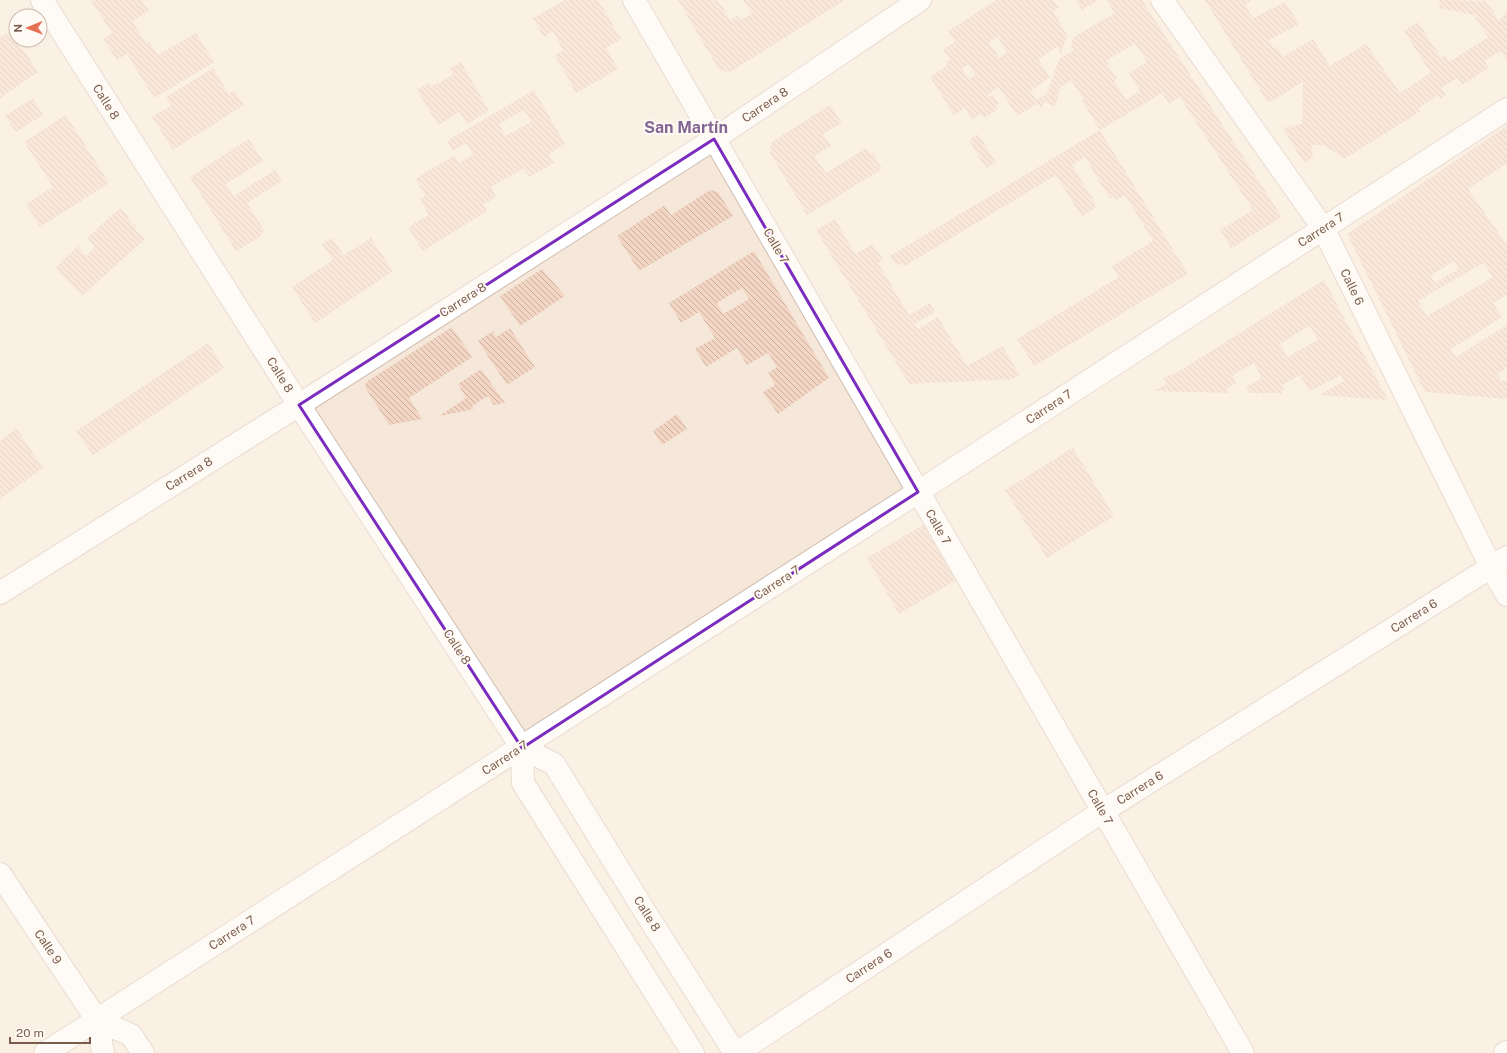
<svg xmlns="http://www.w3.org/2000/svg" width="1507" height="1053" viewBox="0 0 1507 1053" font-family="'Public Sans',sans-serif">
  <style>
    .residential { fill: #f5e8da; fill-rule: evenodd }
    .building { fill: url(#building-back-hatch); fill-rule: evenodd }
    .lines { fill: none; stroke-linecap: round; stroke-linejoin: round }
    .minor-casing { stroke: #d1beb0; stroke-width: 24 }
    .tertiary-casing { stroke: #d1beb0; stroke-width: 24 }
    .minor { stroke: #fff; stroke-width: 22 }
    .tertiary { stroke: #fff; stroke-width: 22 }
    .marked { fill: none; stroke: #7b2cbf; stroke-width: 3; stroke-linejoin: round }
    .labels { text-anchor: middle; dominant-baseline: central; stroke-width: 4; stroke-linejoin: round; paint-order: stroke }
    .street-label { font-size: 12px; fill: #7a5c4d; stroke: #fffaf3 }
    .district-label { font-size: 16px; font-weight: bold; fill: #846695; stroke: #fffaf3 }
  </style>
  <defs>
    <pattern id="building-back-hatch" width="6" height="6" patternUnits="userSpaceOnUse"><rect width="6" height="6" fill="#f3d5c3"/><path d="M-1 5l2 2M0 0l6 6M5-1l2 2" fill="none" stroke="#cab0a1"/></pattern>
  </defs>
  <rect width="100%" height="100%" fill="#fdf6ec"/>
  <path class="residential" d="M0,0H1507V1053H0ZM16,16H40V40H16Z"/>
  <path class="building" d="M91,0H144L142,1L149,11L132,21L146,43L149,41L158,55L196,33L214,62L154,98L127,54L117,60L103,39L112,33Z
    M565,0H598L621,39L606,48L618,69L576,93L555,55L563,50L553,31L544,37L533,18Z
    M678,0H714L715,1L718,0L730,20L737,16L740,20L752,14L743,0H845L730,72L719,70Z
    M997,0H1053L1059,8L1053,11L1067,35L1061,54L1057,47L1038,59L1050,78L1030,91L1036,100L1047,94L1059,59L1074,50L1071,45L1074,37L1115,13L1106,0H1142L1282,217L1231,248L1220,230L1253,210L1180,97L1169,104L1162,93L1100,130L1188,274L1034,366L1017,339L1119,277L1112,266L1153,241L1125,195L1116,200L1114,196L1110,199L1085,157L1072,165L1097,206L1082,217L1056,175L905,266L902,263L896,266L890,256L1100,130L1082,101L1084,100L1071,80L1061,87L1055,106L1044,102L1041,109L1038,103L1017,116L999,87L988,94L990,97L993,94L999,104L995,106L998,109L984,118L981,114L972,120L965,108L954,115L930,77L947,66L945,62L950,60L943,49L955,42L948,31ZM998,37L1007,53L999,58L989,42ZM1135,43L1147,62L1129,73L1140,91L1126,100L1114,81L1117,79L1106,61ZM969,64L975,75L969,79L962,68Z
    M1076,0H1099L1082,10Z
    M1205,0H1252L1245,4L1253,18L1285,2L1299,24L1269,40L1274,48L1277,47L1283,57L1313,39L1330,66L1366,44L1400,93L1431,73L1404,31L1418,22L1441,58L1445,55L1449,62L1488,37L1474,15L1439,8L1440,0L1486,1L1499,21L1507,11V57L1505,58L1501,51L1484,61L1489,68L1462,85L1458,78L1441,88L1446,95L1440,99L1438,95L1419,108L1420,111L1415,115L1344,159L1329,148L1322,145H1311L1313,158L1304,163L1283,128L1302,124L1303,82L1268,103Z
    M11,31L38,72L0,98V38Z
    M461,62L489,111L467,124L460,112L438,125L417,90L429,83L432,86L453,75L449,69Z
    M213,68L229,94L234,90L244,105L173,150L152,117L171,106L166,97Z
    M534,90L565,144L549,154L554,163L529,177L524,168L491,187L496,197L483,204L487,211L423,251L408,227L429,215L420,199L426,195L415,179L455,155L459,163L473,155L466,143L453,151L447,141ZM524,110L531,122L505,136L499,124Z
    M33,98L43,115L16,132L5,116Z
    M830,105L842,123L823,134L831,146L814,156L826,173L866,148L870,154L872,152L882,169L807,215L770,153L772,142Z
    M66,115L109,183L40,227L26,204L53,187L24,142Z
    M1507,126V163L1468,189L1507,245V295L1493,303L1502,317L1451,349L1456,357L1507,325V368L1497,374L1502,382L1505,380L1507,383V399L1425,392L1347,234ZM1454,261L1458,269L1435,283L1430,276ZM1483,263L1493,277L1427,316L1418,301Z
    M978,134L996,162L986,168L969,140Z
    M249,139L263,161L226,184L234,196L275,170L282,181L247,203L264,230L260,237L236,251L190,177Z
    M710,190L718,192L733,216L639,271L617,236L665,205L671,215Z
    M120,208L129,217L128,219L137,227L134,229L145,239L82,296L55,268L78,246L86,256L95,247L87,238Z
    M835,219L855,254L873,244L883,260L878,263L909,315L930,303L935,312L914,324L918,329L938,317L967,366L1002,346L1020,375L1012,379L909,384L816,230Z
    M332,238L344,255L371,238L393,271L315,323L292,287L333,260L322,244Z
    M754,251L829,378L778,414L763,392L775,385L768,373L777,367L768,353L747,365L737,348L706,367L695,349L715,338L699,312L681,323L669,303ZM742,288L749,299L723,314L717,303Z
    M542,269L565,296L520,326L500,296Z
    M1324,280L1388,400L1319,395L1344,381L1341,375L1309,391L1300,375L1282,385L1284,389L1282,393H1250L1246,387L1262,378L1254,363L1232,376L1236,383L1227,389L1229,393L1154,391L1166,384L1163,379L1171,374L1172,375L1186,367ZM1309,326L1318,340L1287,357L1280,344Z
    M452,327L472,357L409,398L422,419L389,425L365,387L366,382Z
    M510,328L535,367L507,385L478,341L493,331L496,337Z
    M208,343L224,368L93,455L76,431Z
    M481,369L505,403L494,405L488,396L472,406L474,409L439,416L466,398L458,384Z
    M677,414L687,429L662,445L653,431Z
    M16,428L43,468L0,499V441Z
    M1073,448L1114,516L1047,558L1005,490Z
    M923,525L956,580L899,614L867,558Z"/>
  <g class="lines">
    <defs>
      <path id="minor" d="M42,0L299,405L522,748L554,764L647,915L735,1053
        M634,0L1243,1053
        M1162,0L1323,228L1491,567L1507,595
        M522,748L523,783L693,1053
        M0,874L97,1020L103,1053
        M97,1020L131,1035L143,1053
        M737,1053L1103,811L1507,557
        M1505,1053L1507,1052"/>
      <path id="tertiary" d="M0,593L299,405L714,139L920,0
        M45,1053L918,492L1507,109"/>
    </defs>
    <use href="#minor" class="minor-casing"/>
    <use href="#tertiary" class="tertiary-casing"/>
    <use href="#minor" class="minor"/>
    <use href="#tertiary" class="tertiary"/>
  </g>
  <path d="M0 0H1507V1053H0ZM714,139L918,492L522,748L299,405Z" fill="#fdf6ec" fill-opacity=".55" fill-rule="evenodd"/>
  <path class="marked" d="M714,139L918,492L522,748L299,405Z"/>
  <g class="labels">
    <g class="street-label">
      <text transform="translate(106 102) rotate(58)">Calle 8</text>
      <text transform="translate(765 105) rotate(-34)">Carrera 8</text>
      <text transform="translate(1321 230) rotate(-33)">Carrera 7</text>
      <text transform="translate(776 246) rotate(60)">Calle 7</text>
      <text transform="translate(1352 287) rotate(64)">Calle 6</text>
      <text transform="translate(463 300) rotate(-33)">Carrera 8</text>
      <text transform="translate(280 375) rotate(58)">Calle 8</text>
      <text transform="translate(1049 407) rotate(-33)">Carrera 7</text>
      <text transform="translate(189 474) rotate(-32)">Carrera 8</text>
      <text transform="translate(938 527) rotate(60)">Calle 7</text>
      <text transform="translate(777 583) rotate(-33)">Carrera 7</text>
      <text transform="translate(1414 616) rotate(-32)">Carrera 6</text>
      <text transform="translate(457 647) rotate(57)">Calle 8</text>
      <text transform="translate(505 758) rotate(-33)">Carrera 7</text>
      <text transform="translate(1140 788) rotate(-32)">Carrera 6</text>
      <text transform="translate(1100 807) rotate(60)">Calle 7</text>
      <text transform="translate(647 914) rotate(58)">Calle 8</text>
      <text transform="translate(232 933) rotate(-33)">Carrera 7</text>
      <text transform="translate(48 947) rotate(56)">Calle 9</text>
      <text transform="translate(869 966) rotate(-33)">Carrera 6</text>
    </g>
    <g class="district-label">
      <text x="686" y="127">San Martín</text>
    </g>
  </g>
  <g transform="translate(28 28) rotate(269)"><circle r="19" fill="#fffaf3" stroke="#cabbb1"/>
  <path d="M0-3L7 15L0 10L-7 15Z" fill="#e76f51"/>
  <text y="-6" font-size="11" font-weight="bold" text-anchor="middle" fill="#7a5c4d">N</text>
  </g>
  <path d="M10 1037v6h80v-6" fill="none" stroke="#7a5c4d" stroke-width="2"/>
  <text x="16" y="1037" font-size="12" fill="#7a5c4d" stroke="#fffaf3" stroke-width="3" paint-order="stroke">20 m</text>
</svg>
